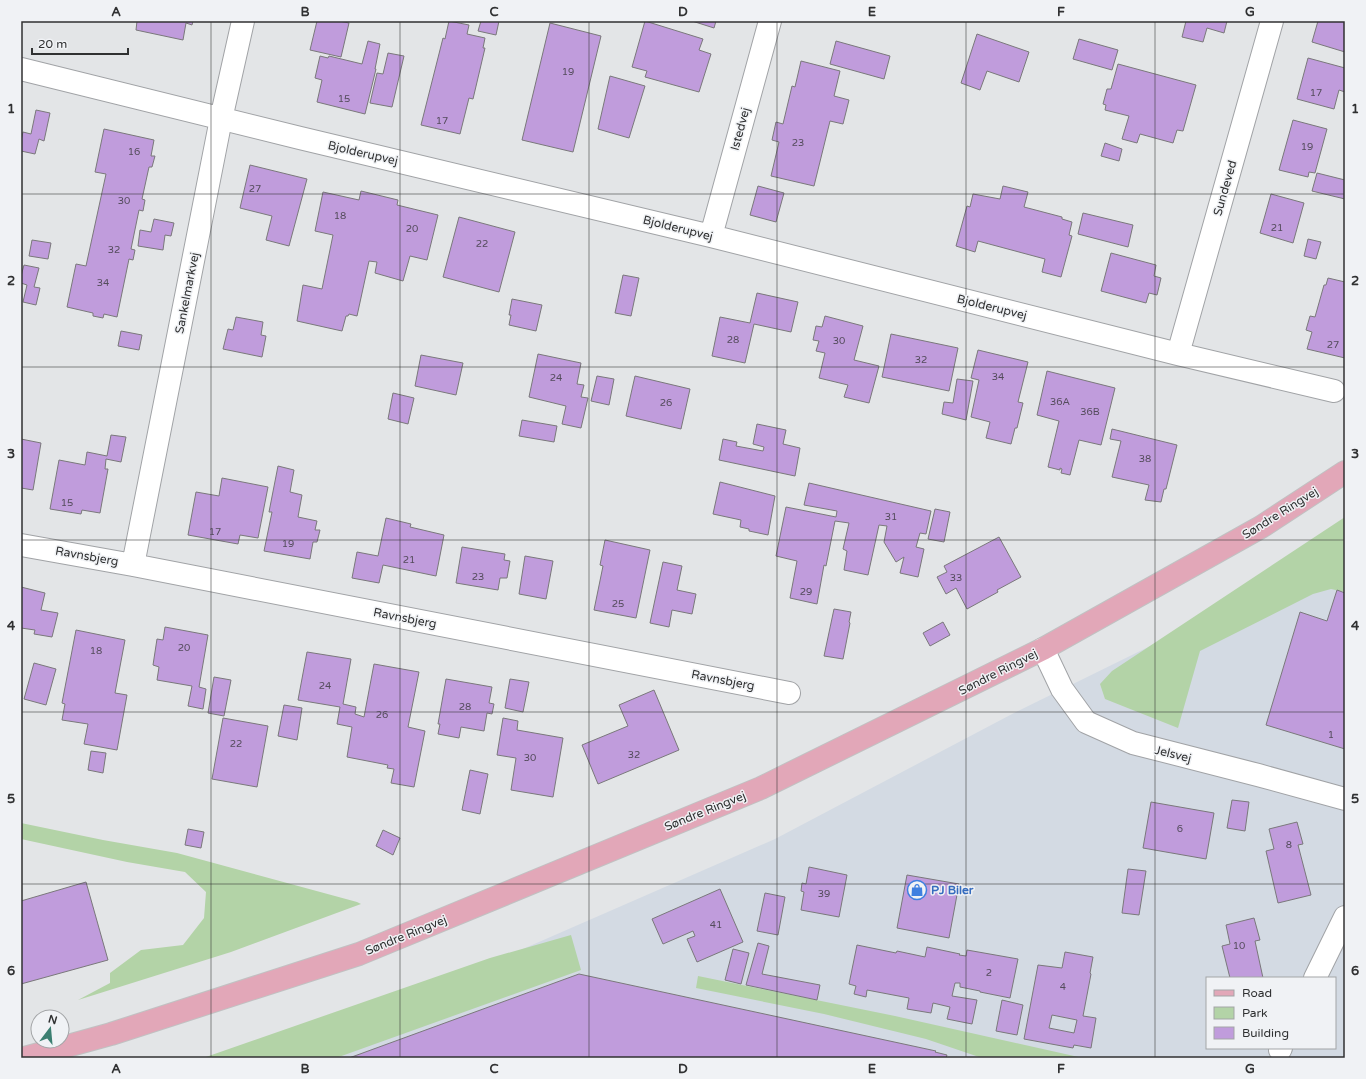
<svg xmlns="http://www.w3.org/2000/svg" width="1366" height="1079" viewBox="0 0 1366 1079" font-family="'Varela Round',sans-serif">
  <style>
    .built { fill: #d3dae3; fill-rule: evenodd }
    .green { fill: #b3d3a7 }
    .building { fill: #c09cdc; stroke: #7a787b; fill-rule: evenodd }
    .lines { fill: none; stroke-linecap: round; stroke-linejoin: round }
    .minor-casing { stroke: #a1a3a6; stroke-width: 24 }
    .major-casing { stroke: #c1c1c2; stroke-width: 24 }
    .minor { stroke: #fff; stroke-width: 22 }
    .major { stroke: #e2a7b8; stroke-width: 22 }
    .grid { fill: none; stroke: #303132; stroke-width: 1; stroke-opacity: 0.55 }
    .labels { text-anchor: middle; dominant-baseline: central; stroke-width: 3; stroke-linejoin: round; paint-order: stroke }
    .number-label { font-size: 10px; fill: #544c5c }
    .street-label { font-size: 12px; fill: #303132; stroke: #f0f2f5 }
    .shop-label { font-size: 12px; font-weight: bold; fill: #366cbe; stroke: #f0f2f5; text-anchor: start }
    .neatline { fill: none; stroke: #303132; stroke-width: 1.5 }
    .grid-label { font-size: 13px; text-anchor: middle; font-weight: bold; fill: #303132 }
  </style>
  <rect width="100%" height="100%" fill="#e3e5e7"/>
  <path class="built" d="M1345,532V1058H214L486,965L775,839L1014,713L1256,594ZM1207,978H1335V1048H1207Z"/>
  <path class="green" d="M1345,517V592L1331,589L1313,594L1200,651L1178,728L1105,699L1100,684L1112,671Z
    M21,823L103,840L177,853L357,902L361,904L231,952L78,1000L110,983V973L141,950L183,945L204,918L206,892L185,872L127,862L21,839Z
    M571,935L581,970L336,1058H203L490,958Z
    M698,976L895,1016L1083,1058H982L926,1039L824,1014L696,988Z"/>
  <path class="building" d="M137,21H193L192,25L186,23L183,40L136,30Z
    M317,21H339L349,23L341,57L310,50Z
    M449,21L469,25L467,34L485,38L483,48H485L473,99L469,98L460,134L421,125L443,38L445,39Z
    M481,21H499L496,35L478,31Z
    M645,21L703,39L699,50L711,54L699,92L645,77L647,71L632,67Z
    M692,21H716L714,28Z
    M1186,21H1227L1224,33L1207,28L1203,42L1182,37Z
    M1318,21H1345V52L1312,42Z
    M550,23L601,36L573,152L522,140Z
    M977,34L1029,52L1019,82L987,71L980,90L961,83Z
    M1079,39L1118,50L1112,70L1073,59Z
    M368,41L380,44L375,69H376L365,114L317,102L322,80L315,78L320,56L328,58L329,56L362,64Z
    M836,41L890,56L884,79L830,64Z
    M388,53L404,56L392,107L370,103L377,73L383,74Z
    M1308,58L1345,68V92L1339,90L1334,109L1297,99Z
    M801,61L840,71L834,96L849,100L843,124L830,121L814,186L771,176L779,142L772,140L776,122L783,124L792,86L795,87Z
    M1118,64L1196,85L1183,131L1177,130L1173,143L1140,134L1137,143L1122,139L1129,116L1105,110L1106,105L1103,104L1107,89H1111Z
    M610,76L645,86L629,138L598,129Z
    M36,110L50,113L44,141L39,139L35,154L21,151V141L23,132L31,134Z
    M1293,120L1327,129L1315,173L1309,172L1308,177L1279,170Z
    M104,129L154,140L151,156H155L152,167H149L142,199L145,200L143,211L139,210L131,249L135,250L133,260L129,259L117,317L104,314L103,318L93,316V313L67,307L76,264L86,266L106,174L95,172Z
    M1105,143L1122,149L1119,161L1101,156Z
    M250,165L307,179L289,246L266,240L272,216L240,208Z
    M1317,173L1345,180V199L1312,191Z
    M758,186L784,193L776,222L750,215Z
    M1003,186L1028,192L1024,207L1062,217V219L1072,222L1069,235L1072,236L1061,277L1042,272L1045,259L978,241L975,252L956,246L967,206L970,207L973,194L1000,199Z
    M361,191L398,200L397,205L438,215L427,260L410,256L403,281L375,273L377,262L369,261L357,316L349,314L348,316H346L342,331L297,321L303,285L322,289L333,235L315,231L323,192L359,200Z
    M1271,194L1304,203L1293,243L1260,233Z
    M1083,213L1133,225L1128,247L1078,234Z
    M459,217L515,232L499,292L443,277Z
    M154,219L174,223L171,236L165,235L163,250L138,246L140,230L151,232Z
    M1308,239L1321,242L1316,259L1304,256Z
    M32,240L51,243L48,259L29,256Z
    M1111,253L1156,265L1154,276L1161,278L1157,295L1149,293L1146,303L1101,291Z
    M24,265L39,268L34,287L40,288L36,305L23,302L27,285L21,283V276Z
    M623,275L639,278L631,316L615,313Z
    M1328,278L1345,282V358L1307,349L1312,332L1306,330L1310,316L1315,317L1324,285H1326Z
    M757,293L798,302L791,332L754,324L745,363L712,356L720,317L750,323Z
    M512,299L542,305L536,331L509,325L511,315H509Z
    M825,316L863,326L854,360L879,366L869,403L844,397L848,385L819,378L825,353L816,351L819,341L813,340L816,326L822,327Z
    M236,317L263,322L261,335L266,336L262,357L223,349L228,329L233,330Z
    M121,331L142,335L139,350L118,346Z
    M891,334L958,348L949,391L882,377Z
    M978,350L1028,362L1018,402L1023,403L1017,428H1015L1011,444L986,438L990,422L971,417L979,380L971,378Z
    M538,354L581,363L577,384L584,385L581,397L588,398L581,428L562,424L566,406L529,397Z
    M421,355L463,363L456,395L415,386Z
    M1047,371L1115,388L1101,445L1079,440L1070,475L1061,473L1062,469L1060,468V470L1048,467L1059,421L1037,415Z
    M597,376L614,379L609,405L591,401Z
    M635,376L690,389L681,429L626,416Z
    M957,379L973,381L966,420L942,414L944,402L953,403Z
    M393,393L414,398L408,424L388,419Z
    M522,420L557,426L554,442L519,436Z
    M757,424L786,430L783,444L800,448L795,476L719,460L723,439L737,442L736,446L763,451L764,447L753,444Z
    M1112,429L1177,445L1166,489H1164L1161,502L1145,500L1149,485L1112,477L1121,441L1110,439Z
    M111,435L126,437L121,462L106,459L105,469H108L100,513L82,510L81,514L50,509L59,460L85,465L87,452L107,456Z
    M21,439L41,443L33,490L21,488Z
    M278,466L294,470L290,492L302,495L298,517L317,521L315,530H320L317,542H313L310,559L264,551L272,512H269Z
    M222,478L268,487L258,538L240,535L238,544L188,535L196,492L219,496Z
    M720,482L775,496L768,535L749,531V529L740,527L741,520L713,514Z
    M809,483L931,511L926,534L920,533L916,547L924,549L918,577L900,573L904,557L896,562L884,542L887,526L879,525L868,575L844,570L847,551L843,549L849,523L835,521L826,566L824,565L817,604L790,598L797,561L776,556L786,507L836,517L837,511L804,505Z
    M935,509L950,512L944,542L928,539Z
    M386,518L411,524L410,527L444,535L436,576L383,565L379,583L352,578L357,552L378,556Z
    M999,537L1021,577L997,590L998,592L967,609L956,588L946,594L937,577L947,572L944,566Z
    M605,540L650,550L636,618L594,610L603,566L600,565Z
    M462,547L505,554L504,560L510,561L507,578H500L498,590L456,583Z
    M525,556L553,561L546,599L519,594Z
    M663,562L682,566L677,590L696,594L692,614L672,610L669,627L650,623Z
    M21,587L45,593L41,610L58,613L52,637L34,634L35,630L21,628Z
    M1337,590L1345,593V749L1266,725L1300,612L1327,621Z
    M834,609L851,612L849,622L850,623L843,659L824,656Z
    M943,622L950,635L930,646L923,633Z
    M165,627L208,635L199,687L206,689L203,709L188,706L192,686L157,680L159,667L153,665L157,639L163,640Z
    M76,630L125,640L115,693L127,695L117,750L84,744L88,724L62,720L65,704L62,703Z
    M307,652L351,659L343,704L356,707L355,714L364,717L374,664L419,672L408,727L425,731L414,787L391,783L394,769L387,768L388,765L347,757L352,727L337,724L340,707L298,700Z
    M34,663L56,669L46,705L24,699Z
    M214,677L231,680L224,716L208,713Z
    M446,679L492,687L489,703L494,704L492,714L487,713L484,731L461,727L459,738L438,734L440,724H438Z
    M510,679L529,682L523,712L505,708Z
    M654,690L679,750L598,784L582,745L628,726L619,705Z
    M284,705L302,708L297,740L278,736Z
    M223,718L268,726L257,787L212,779Z
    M503,718L518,721L517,730L563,738L553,797L511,790L516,758L497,755Z
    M91,751L106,753L103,773L88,770Z
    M470,770L488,774L480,814L462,810Z
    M1232,800L1249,802L1245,831L1227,828Z
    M1151,802L1214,813L1206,859L1143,848Z
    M1297,822L1303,844L1298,845L1311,895L1278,903L1266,851L1274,849L1269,829Z
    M188,829L204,832L201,848L185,845Z
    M383,830L400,838L393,855L376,846Z
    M809,867L847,875L839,917L801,910L804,892L801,891L802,883L806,884Z
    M1128,869L1146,871L1139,915L1122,913Z
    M907,875L959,884L949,938L897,928Z
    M86,882L108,960L21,984V901Z
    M720,889L743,942L697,962L687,939L695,936L693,931L663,944L652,919Z
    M765,893L785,897L778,935L757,931Z
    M1254,918L1260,940L1255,941L1263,978H1230L1222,946L1230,944L1226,925Z
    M758,943L769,946L762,974L820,985L817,1000L746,985Z
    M857,945L896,953L897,951L925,957L927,947L960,954L959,955L966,956L967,950L1018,959L1010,998L980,992V991L960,987V983H955L952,996L977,1000L972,1024L947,1019L950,1007L933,1003L931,1013L907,1009L909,998L867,990L866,997L854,994L856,986L849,984Z
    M733,949L749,953L741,984L725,980Z
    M1065,952L1093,957L1090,973L1091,974L1083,1016L1096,1018L1091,1048L1074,1045L1073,1048L1024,1039L1038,965L1062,968ZM1052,1015L1077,1020L1074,1033L1049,1028Z
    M579,974L936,1051L935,1052L947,1055L946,1058H349Z
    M1002,1000L1023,1005L1017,1035L996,1031Z"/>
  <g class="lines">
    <defs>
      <path id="minor" d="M21,69L300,138L711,236L1178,354L1334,391
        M711,236L770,21
        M1178,354L1272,21
        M21,545L133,565L789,693
        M133,565L221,119L243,21
        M1043,649L1062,689L1086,722L1133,743L1258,775L1345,799
        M1315,978L1345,917
        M1280,1050L1281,1048"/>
      <path id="major" d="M24,1058L111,1034L359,954L761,788L1043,649L1261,527L1345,472"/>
    </defs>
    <use href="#minor" class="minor-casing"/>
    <use href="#major" class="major-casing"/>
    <use href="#minor" class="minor"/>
    <use href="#major" class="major"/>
  </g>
  <path class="grid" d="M211,21V1058M400,21V1058M589,21V1058M777,21V1058M966,21V1058M1155,21V1058M21,194H1345M21,367H1345M21,540H1345M21,712H1345M21,884H1345"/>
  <defs>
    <symbol id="shop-ring" viewBox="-11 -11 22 22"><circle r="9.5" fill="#f0f2f5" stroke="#3f7fe0" stroke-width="1.5"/><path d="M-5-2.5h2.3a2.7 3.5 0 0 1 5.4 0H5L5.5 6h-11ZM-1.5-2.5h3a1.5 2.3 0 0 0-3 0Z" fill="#3f7fe0"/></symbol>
  </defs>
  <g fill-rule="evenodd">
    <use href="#shop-ring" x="906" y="879" width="22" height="22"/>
  </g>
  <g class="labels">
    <g class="number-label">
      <text x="568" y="72">19</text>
      <text x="1316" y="93">17</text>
      <text x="344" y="99">15</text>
      <text x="442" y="121">17</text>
      <text x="798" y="143">23</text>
      <text x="1307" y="147">19</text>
      <text x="134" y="152">16</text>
      <text x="255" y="189">27</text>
      <text x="124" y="201">30</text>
      <text x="340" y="216">18</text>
      <text x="1277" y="228">21</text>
      <text x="412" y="229">20</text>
      <text x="482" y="244">22</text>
      <text x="114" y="250">32</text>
      <text x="103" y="283">34</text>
      <text x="733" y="340">28</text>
      <text x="839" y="341">30</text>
      <text x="1333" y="345">27</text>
      <text x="921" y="360">32</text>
      <text x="998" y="377">34</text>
      <text x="556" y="378">24</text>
      <text x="1060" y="402">36A</text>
      <text x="666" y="403">26</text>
      <text x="1090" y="412">36B</text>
      <text x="1145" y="459">38</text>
      <text x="67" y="503">15</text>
      <text x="891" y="517">31</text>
      <text x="215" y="532">17</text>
      <text x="288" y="544">19</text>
      <text x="409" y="560">21</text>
      <text x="478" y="577">23</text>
      <text x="956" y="578">33</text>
      <text x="806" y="592">29</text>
      <text x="618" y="604">25</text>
      <text x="184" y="648">20</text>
      <text x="96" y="651">18</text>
      <text x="325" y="686">24</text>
      <text x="465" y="707">28</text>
      <text x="382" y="715">26</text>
      <text x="1331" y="735">1</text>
      <text x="236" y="744">22</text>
      <text x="634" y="755">32</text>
      <text x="530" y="758">30</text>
      <text x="1180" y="829">6</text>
      <text x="1289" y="845">8</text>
      <text x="824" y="894">39</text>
      <text x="716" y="925">41</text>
      <text x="1239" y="946">10</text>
      <text x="989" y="973">2</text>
      <text x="1063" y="987">4</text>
    </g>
    <g class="street-label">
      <text transform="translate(740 129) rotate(-75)">Istedvej</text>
      <text transform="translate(363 153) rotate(13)">Bjolderupvej</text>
      <text transform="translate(1225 188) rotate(-74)">Sundeved</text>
      <text transform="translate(678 228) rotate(14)">Bjolderupvej</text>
      <text transform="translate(187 293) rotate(-79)">Sankelmarkvej</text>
      <text transform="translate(992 307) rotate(14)">Bjolderupvej</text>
      <text transform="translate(1280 513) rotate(-32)">Søndre Ringvej</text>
      <text transform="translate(87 556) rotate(10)">Ravnsbjerg</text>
      <text transform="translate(405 618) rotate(11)">Ravnsbjerg</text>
      <text transform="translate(998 672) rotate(-27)">Søndre Ringvej</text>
      <text transform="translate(723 680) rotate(11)">Ravnsbjerg</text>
      <text transform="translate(1173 754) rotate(14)">Jelsvej</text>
      <text transform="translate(705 811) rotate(-22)">Søndre Ringvej</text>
      <text transform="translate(406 935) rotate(-22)">Søndre Ringvej</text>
    </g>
    <g class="shop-label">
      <text x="931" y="890">PJ Biler</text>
    </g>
  </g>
  <rect width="1366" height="1079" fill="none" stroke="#f0f2f5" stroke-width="44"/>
  <rect x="1206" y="977" width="130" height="72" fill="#f0f2f5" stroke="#a3a5a7"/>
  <rect x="1214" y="990" width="20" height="6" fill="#e2a7b8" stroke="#a3a5a7"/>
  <text x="1242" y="997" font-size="12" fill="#303132">Road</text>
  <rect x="1214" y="1007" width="20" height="12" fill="#b3d3a7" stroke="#a3a5a7"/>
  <text x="1242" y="1017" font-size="12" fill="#303132">Park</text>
  <rect x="1214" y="1027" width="20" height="12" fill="#c09cdc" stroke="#a3a5a7"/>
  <text x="1242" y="1037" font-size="12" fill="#303132">Building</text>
  <g transform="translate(50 1029) rotate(16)"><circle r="19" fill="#f0f2f5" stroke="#a3a5a7"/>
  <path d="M0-3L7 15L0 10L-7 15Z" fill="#3b7f71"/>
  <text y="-6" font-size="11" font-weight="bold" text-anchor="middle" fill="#303132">N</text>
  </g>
  <path d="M32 48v6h96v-6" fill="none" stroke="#303132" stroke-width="2"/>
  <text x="38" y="48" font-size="12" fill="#303132" stroke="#f0f2f5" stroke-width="3" paint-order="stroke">20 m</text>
  <rect x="22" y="22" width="1322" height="1035" class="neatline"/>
  <g class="grid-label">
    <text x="116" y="16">A</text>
    <text x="305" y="16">B</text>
    <text x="494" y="16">C</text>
    <text x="683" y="16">D</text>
    <text x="872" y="16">E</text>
    <text x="1061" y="16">F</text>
    <text x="1250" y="16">G</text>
    <text x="11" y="113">1</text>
    <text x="1355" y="113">1</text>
    <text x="11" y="285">2</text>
    <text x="1355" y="285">2</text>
    <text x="11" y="458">3</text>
    <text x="1355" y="458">3</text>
    <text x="11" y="630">4</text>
    <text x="1355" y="630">4</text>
    <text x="11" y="803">5</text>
    <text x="1355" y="803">5</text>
    <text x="11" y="975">6</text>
    <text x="1355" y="975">6</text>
    <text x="116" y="1073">A</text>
    <text x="305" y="1073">B</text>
    <text x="494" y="1073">C</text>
    <text x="683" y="1073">D</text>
    <text x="872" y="1073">E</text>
    <text x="1061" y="1073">F</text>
    <text x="1250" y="1073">G</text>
  </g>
</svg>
